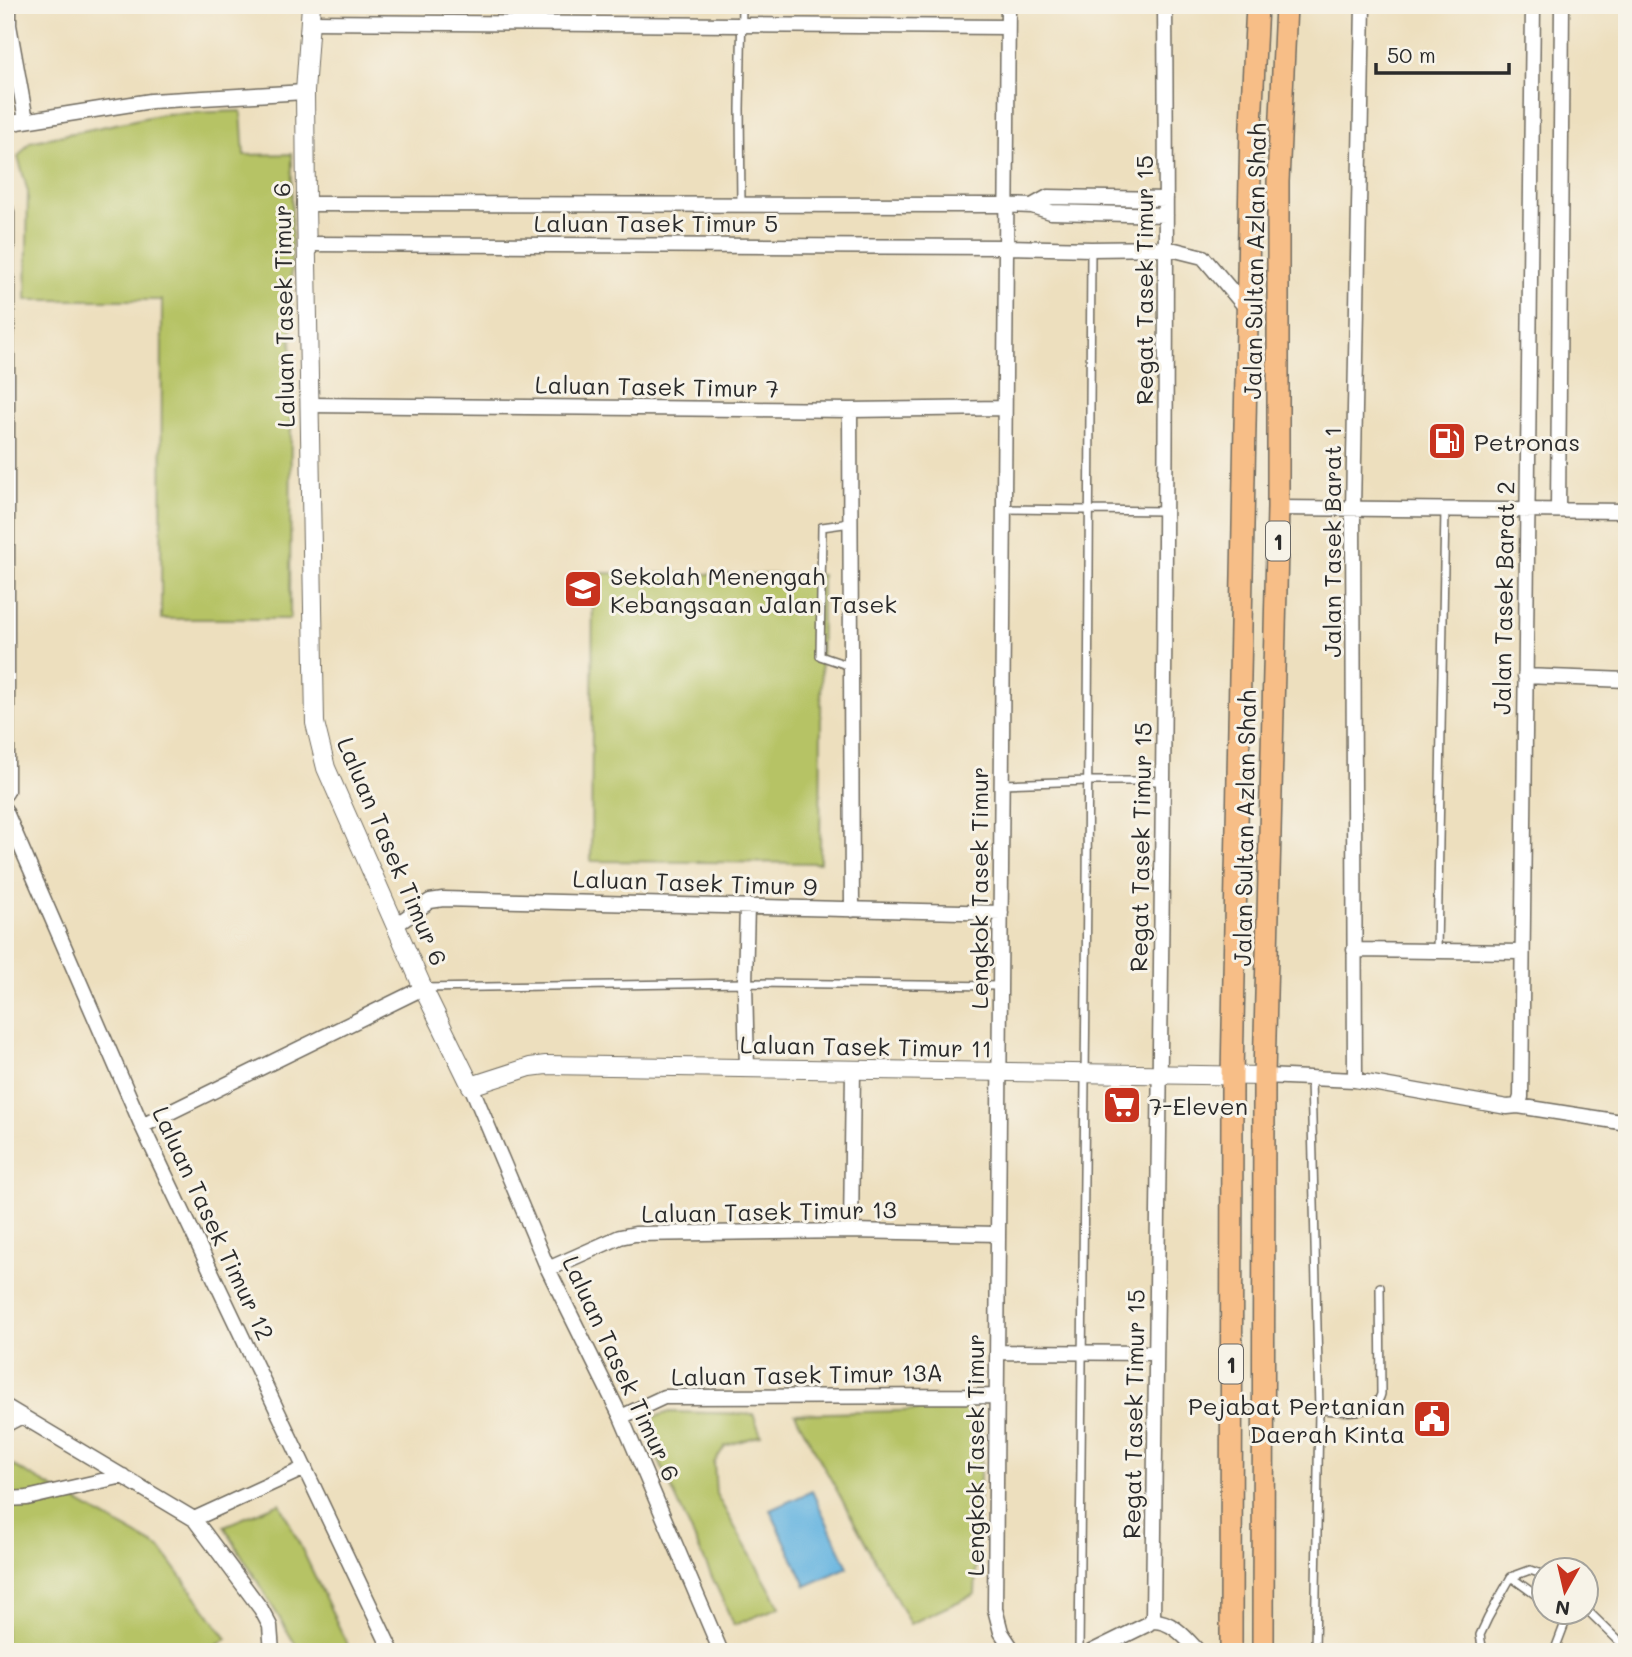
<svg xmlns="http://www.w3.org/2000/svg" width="1632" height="1657" viewBox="0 0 1632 1657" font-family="Mali,sans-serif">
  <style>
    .green { fill: #b6c365; stroke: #707748; stroke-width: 2 }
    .water { fill: #65b4e0; stroke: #487086; stroke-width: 2 }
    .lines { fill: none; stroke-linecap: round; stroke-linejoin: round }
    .service-casing { stroke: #6f6a5e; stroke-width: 10 }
    .minor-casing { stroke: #6f6a5e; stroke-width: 17 }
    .tertiary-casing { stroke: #6f6a5e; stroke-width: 20 }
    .primary-casing { stroke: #6f6a5e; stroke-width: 24 }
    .service { stroke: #fff; stroke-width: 7 }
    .minor { stroke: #fff; stroke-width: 14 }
    .tertiary { stroke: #fff; stroke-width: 18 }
    .primary { stroke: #f7be87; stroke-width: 21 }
    .labels { text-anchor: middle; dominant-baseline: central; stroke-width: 6; stroke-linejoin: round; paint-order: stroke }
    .shield { fill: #f7f3e8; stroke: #686764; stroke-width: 2 }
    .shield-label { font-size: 23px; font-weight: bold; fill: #2b2b2b }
    .street-label { font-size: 24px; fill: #2b2b2b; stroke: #f7f3e8 }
    .poi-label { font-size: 24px; fill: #2b2b2b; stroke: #f7f3e8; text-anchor: start }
  </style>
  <rect width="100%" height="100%" fill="#f7f3e8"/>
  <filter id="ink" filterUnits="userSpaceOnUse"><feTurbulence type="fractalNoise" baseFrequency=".0143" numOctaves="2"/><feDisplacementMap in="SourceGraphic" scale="14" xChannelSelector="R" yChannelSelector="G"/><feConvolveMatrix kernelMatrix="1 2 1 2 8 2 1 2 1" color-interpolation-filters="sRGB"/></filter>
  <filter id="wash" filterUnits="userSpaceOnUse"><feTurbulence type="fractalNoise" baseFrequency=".00686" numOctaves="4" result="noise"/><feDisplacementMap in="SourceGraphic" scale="28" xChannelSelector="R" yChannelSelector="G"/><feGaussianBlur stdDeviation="1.57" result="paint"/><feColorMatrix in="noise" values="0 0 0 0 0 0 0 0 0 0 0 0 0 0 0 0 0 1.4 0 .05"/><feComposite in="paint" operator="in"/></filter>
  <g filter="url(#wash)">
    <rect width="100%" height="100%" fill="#eddfbe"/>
    <path class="green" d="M241,111L244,155L292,154L290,619H161L162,300H26L28,192L18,157L30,142L163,114Z
      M593,573L822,575L820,863L591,861Z
      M968,1409L982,1428L975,1594L910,1624L795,1414Z
      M670,1412L753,1414L761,1435L725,1446L714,1463L716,1494L780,1607L734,1625L648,1437L654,1417Z
      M5,1461L161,1549L227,1639L205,1652H5Z
      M280,1503L351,1652H300L224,1526Z"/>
    <path class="water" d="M812,1491L848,1567L806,1586L770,1510Z"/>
  </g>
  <g filter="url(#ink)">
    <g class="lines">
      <defs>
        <path id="service" d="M741,204L740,109L742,5
          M1004,509L1164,511
          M850,666L820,656L822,527L851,523
          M1002,784L1088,781H1163
          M1437,951L1445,509
          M423,988L745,983L1000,986
          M1311,1078L1319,1410L1315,1652
          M1319,1410C1340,1410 1375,1419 1381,1394L1380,1287
          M1511,1577L1544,1601
          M1586,1609L1627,1649
          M1079,1652L1087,888L1091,250
          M1483,1652L1480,1635L1488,1618L1511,1577L1530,1570L1544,1575
          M1554,1652L1565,1623L1559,1612"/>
        <path id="minor" d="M1008,5L995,1609L1001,1632L1014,1652
          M310,22L1007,27
          M9,25V5
          M5,26L9,25L26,120
          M5,124L151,101L305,92
          M5,203L7,212V791L5,794
          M306,204L1006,205L1032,206L1051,212L1166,215
          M1032,206L1048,197L1166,199
          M306,244L1005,247L1091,249L1167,248L1203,257L1247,309
          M309,405L850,410L1004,408
          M850,410L852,910
          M1278,508L1627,511
          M1558,510L1562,5
          M1525,676L1627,680
          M5,810L142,1126L392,1652
          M396,925L430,901L443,899L1001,913
          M1354,950L1522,952
          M747,1069L745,983L747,906
          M1264,1076L1355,1080L1507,1107L1518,1106L1627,1123
          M1355,1080L1353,509L1363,5
          M471,1086L548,1269L621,1417L721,1652
          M1518,1106L1521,1097L1533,5
          M142,1126L423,988
          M851,1231L853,1070
          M548,1269L620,1237L635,1234L851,1231L998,1234
          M997,1352L1156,1353
          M5,1406L194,1519L305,1468
          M621,1417L664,1397L997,1396
          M5,1425L22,1416
          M5,1499L27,1498L123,1476
          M194,1519L261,1609L270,1626L272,1652
          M1152,1621C1172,1620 1186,1638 1199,1652
          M1091,1652L1148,1624L1153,1618C1159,1080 1169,543 1165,5"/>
        <path id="tertiary" d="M311,5L305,92L306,204L315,723L326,768L423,988L471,1086L530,1067L546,1065L1264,1076"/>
        <path id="primary" d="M1231,1652L1232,1076L1251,125L1257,5
          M1263,1652L1264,1076L1278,508V182L1286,5"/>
      </defs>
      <use href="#service" class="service-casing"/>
      <use href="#minor" class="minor-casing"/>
      <use href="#tertiary" class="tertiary-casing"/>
      <use href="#primary" class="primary-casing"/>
      <use href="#service" class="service"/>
      <use href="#minor" class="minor"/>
      <use href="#tertiary" class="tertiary"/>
      <use href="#primary" class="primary"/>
    </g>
  </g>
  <defs>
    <symbol id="fuel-square" viewBox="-11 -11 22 22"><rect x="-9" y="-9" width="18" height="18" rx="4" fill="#c8321e" stroke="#f7f3e8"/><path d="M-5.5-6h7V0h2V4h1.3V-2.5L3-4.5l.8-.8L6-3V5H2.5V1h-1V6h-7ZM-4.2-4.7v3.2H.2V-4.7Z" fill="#fff"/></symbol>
    <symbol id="school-square" viewBox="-11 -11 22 22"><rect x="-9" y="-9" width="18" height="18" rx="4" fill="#c8321e" stroke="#f7f3e8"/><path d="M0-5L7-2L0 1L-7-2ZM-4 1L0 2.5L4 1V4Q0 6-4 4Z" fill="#fff"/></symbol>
    <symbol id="supermarket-square" viewBox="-11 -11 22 22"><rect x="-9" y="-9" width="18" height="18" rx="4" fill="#c8321e" stroke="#f7f3e8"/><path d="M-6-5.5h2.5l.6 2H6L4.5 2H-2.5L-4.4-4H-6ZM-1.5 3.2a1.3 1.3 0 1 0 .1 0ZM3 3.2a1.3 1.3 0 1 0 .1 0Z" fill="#fff"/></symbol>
    <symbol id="civic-square" viewBox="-11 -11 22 22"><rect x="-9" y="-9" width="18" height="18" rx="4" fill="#c8321e" stroke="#f7f3e8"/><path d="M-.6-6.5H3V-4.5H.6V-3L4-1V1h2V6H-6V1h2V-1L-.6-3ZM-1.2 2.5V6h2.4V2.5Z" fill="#fff"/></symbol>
  </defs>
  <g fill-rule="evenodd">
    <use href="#fuel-square" x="1425" y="419" width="44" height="44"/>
    <use href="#school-square" x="561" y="567" width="44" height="44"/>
    <use href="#supermarket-square" x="1100" y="1083" width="44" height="44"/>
    <use href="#civic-square" x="1410" y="1397" width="44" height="44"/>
  </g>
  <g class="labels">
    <g class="shield">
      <rect x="1266" y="521.5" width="24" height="39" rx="5"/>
      <rect x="1219" y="1344.5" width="24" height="39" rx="5"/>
    </g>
    <g class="shield-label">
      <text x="1278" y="541">1</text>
      <text x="1231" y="1364">1</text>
    </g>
    <g class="street-label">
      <text x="656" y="222">Laluan Tasek Timur 5</text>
      <text transform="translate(1254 261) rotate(-89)">Jalan Sultan Azlan Shah</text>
      <text transform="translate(1143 280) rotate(-90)">Regat Tasek Timur 15</text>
      <text transform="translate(283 305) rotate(-91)">Laluan Tasek Timur 6</text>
      <text transform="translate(657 386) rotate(1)">Laluan Tasek Timur 7</text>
      <text transform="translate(1331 542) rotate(-90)">Jalan Tasek Barat 1</text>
      <text transform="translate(1503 598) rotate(-89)">Jalan Tasek Barat 2</text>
      <text transform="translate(1244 828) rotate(-89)">Jalan Sultan Azlan Shah</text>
      <text transform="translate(1140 847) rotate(-89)">Regat Tasek Timur 15</text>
      <text transform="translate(393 851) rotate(67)">Laluan Tasek Timur 6</text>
      <text transform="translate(695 882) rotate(2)">Laluan Tasek Timur 9</text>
      <text transform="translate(978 888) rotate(-90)">Lengkok Tasek Timur</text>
      <text transform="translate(866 1046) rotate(1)">Laluan Tasek Timur 11</text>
      <text transform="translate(769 1211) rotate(-1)">Laluan Tasek Timur 13</text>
      <text transform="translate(214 1223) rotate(65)">Laluan Tasek Timur 12</text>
      <text transform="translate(622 1368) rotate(65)">Laluan Tasek Timur 6</text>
      <text transform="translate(807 1374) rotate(-1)">Laluan Tasek Timur 13A</text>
      <text transform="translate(1133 1414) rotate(-89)">Regat Tasek Timur 15</text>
      <text transform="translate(974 1455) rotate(-90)">Lengkok Tasek Timur</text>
    </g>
    <g class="poi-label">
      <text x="1474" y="441">Petronas</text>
      <text x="610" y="575">Sekolah Menengah<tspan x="610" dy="28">Kebangsaan Jalan Tasek</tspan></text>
      <text x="1149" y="1105">7-Eleven</text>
      <text x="1405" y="1405" text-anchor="end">Pejabat Pertanian<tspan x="1405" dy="28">Daerah Kinta</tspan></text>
    </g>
  </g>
  <rect width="1632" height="1657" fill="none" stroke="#f7f3e8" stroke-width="28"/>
  <g transform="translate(1565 1591) rotate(188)"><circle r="33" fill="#f7f3e8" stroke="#a5a39c" stroke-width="2"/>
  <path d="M0-5L12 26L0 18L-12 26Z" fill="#c8321e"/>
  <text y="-10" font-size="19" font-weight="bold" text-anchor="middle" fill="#2b2b2b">N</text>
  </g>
  <path d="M1376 63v10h133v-10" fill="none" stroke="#2b2b2b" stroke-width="3.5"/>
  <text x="1387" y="63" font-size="21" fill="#2b2b2b" stroke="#f7f3e8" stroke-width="5" paint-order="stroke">50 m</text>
</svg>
